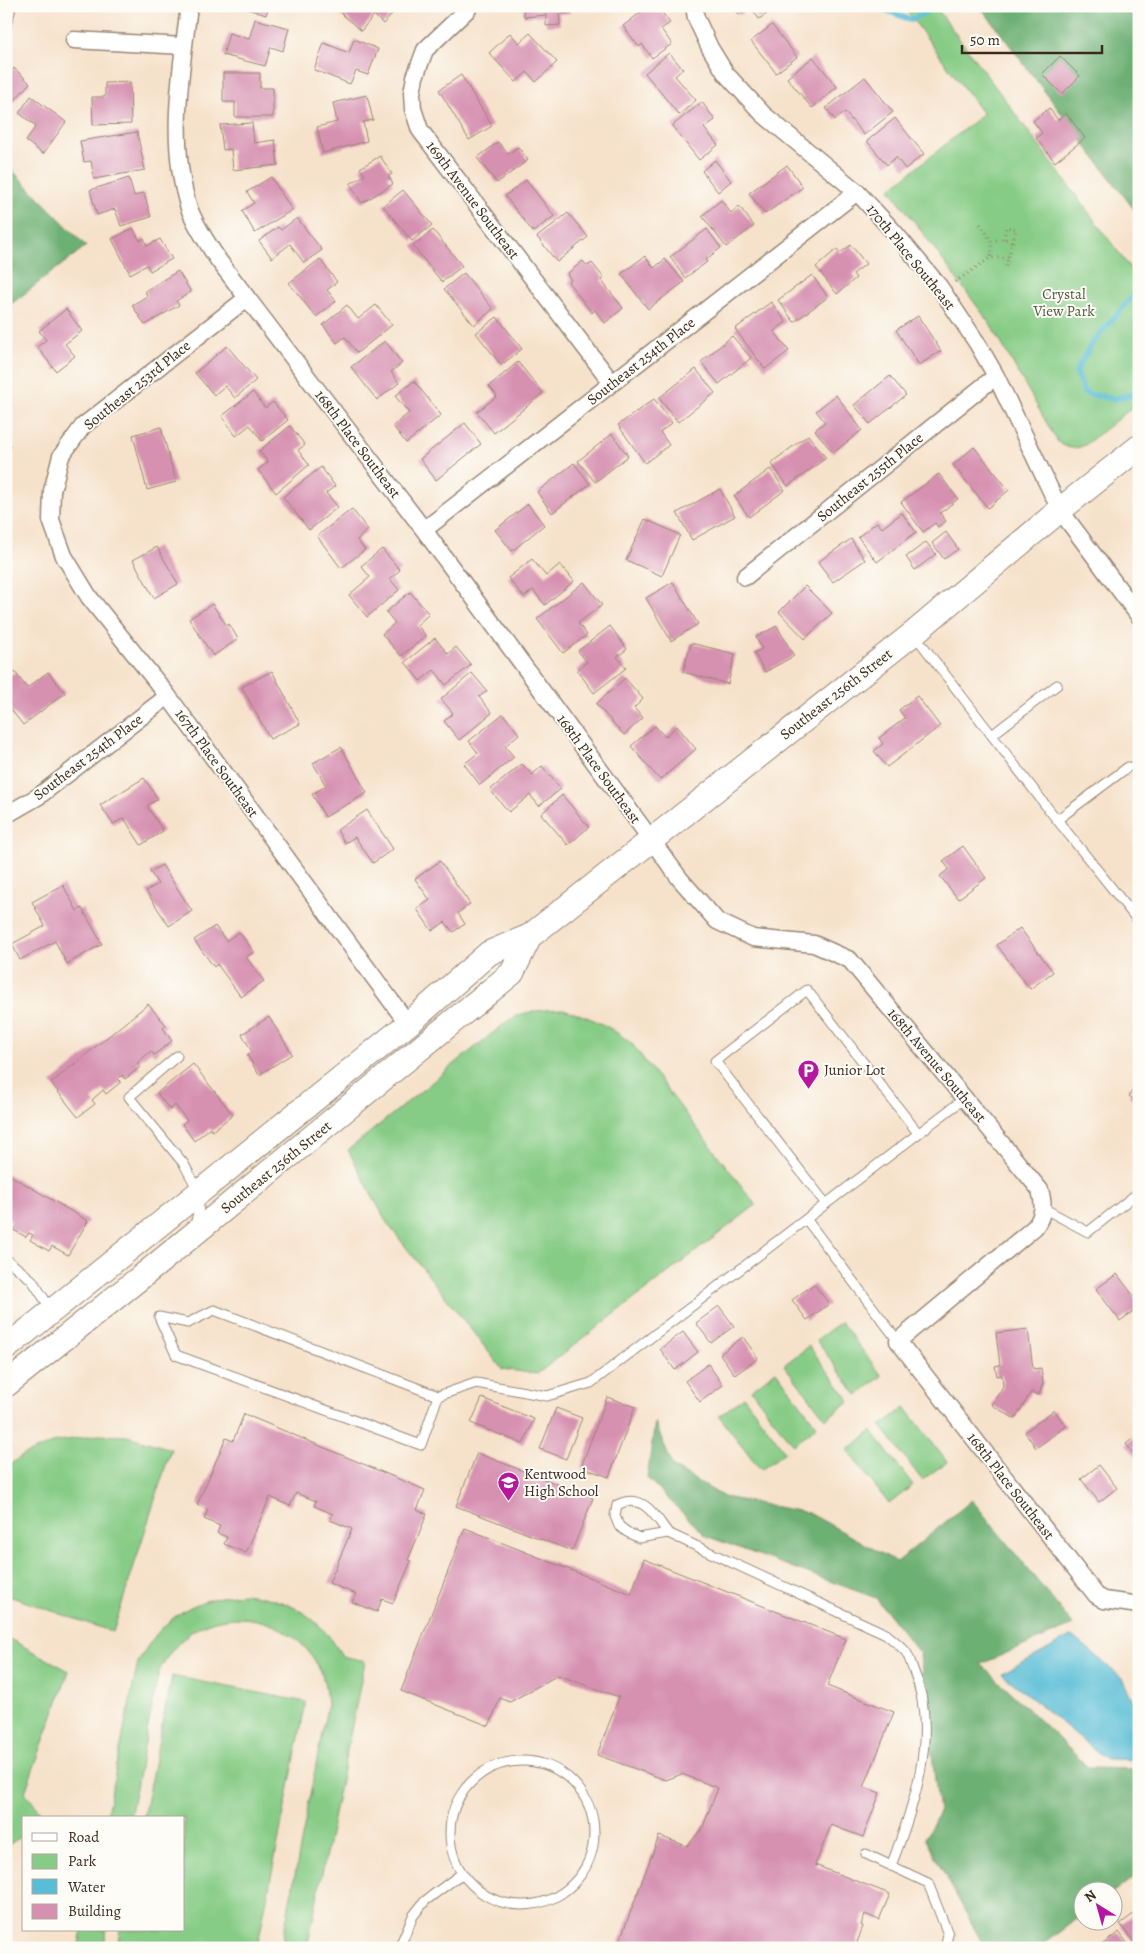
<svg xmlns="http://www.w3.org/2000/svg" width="1145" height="1954" viewBox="0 0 1145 1954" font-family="Alegreya,serif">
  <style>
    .green { fill: #87cc86; stroke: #617b52 }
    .forest { fill: #6db073; stroke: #546d48 }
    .water { fill: #58bdd6; stroke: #4a747a }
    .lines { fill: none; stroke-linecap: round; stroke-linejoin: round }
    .stream { stroke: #58bdd6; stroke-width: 5.5 }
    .building { fill: #d690b0 }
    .lane-casing { stroke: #988674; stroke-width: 11 }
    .street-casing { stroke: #988674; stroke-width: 19 }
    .secondary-casing { stroke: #988674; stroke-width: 26 }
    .path { stroke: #988674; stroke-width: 3; stroke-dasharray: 1 4; stroke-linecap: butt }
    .lane { stroke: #fff; stroke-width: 9 }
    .street { stroke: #fff; stroke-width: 16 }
    .secondary { stroke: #fff; stroke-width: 24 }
    .labels { text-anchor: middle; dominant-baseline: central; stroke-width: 4; stroke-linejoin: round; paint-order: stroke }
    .street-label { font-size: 15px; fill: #3b2a1e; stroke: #fdfcf7 }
    .park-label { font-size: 15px; fill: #525b3d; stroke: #fdfcf7 }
    .poi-label { font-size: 15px; fill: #3b2a1e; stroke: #fdfcf7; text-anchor: start }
  </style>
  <rect width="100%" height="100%" fill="#fdfcf7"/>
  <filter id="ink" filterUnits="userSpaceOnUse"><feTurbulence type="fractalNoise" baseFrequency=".02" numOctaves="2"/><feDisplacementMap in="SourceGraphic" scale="10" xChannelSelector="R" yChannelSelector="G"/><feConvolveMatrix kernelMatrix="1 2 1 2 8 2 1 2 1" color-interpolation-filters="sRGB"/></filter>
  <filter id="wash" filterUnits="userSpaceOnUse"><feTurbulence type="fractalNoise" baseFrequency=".0096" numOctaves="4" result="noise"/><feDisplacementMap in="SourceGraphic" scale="20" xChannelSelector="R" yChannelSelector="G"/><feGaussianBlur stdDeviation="1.12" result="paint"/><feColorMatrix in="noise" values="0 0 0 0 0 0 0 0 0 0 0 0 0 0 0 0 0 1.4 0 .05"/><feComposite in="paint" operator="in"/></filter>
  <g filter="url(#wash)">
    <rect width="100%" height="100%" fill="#f6e2cb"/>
    <path class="green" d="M903,6H935L1139,280V402L1085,445C1074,450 1067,449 1057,441L991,325L890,189L983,114Z
      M563,1009C594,1019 607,1024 632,1044L756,1205L537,1374L502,1369L387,1223L348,1150L509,1020C526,1010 543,1010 563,1009Z
      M841,1322L882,1376L857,1395L816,1340Z
      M809,1346L850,1401L826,1419L784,1365Z
      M776,1371L817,1426L793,1445L751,1390Z
      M744,1397L785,1452L761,1470L719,1416Z
      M905,1407L947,1462L922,1480L881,1426Z
      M872,1431L913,1485L889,1504L847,1450Z
      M98,1435L127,1436L171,1449L113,1632L6,1595V1467L24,1455L55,1442Z
      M243,1594C288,1598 320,1616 342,1656L365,1661L307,1948H281L327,1707C326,1695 326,1684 321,1673C301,1623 235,1601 190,1633C176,1644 167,1656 159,1671L130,1818H106L138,1662C163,1617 192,1598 243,1594Z
      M6,1637L69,1671L25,1792L44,1818H24V1834L6,1847Z
      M172,1676L306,1702L257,1948H117L120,1930H184V1818H143Z
      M82,1930H107L103,1948H78Z"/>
    <path class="forest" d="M980,6H1139V216Z
      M6,164L86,246L6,308Z
      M655,1422L673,1467L724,1497L809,1513L897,1562L972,1500L1073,1625L981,1664L1089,1768L1139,1769V1873L1113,1893L1082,1892V1915L1038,1948H985L925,1838L939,1813L920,1654L876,1598L706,1536L647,1478Z"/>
    <path class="water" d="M1072,1636L1122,1678L1139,1713V1760L1106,1759L1002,1674Z"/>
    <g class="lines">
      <path class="stream" d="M875,6L911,20L936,6
        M1139,289L1093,342L1076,371L1084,393L1113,399L1139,393"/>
    </g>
    <g id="blocks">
      <path class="building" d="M6,6H17L9,33L6,32Z
        M239,6H269L266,15Z
        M333,6H399L383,24L374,15L361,31Z
        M523,6H569L570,13L559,14L560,25L546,26V15L524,17Z
        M649,6H657L670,23L661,29L672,44L652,58L642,44L639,47L623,26Z
        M733,6H779L759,19L751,7L739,15Z
        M255,19L289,28L283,51L271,47L265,66L223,55L229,33L249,39Z
        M772,25L797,57L776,73L751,41Z
        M510,33L519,43L530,33L557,62L536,82L527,72L516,82L489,53Z
        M354,39L378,49L368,75L356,71L350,84L314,70L324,43L349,53Z
        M669,53L683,69L675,76L696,100L679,115L645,73Z
        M1060,56L1080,76L1062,94L1042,74Z
        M813,57L837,87L812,108L787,78Z
        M14,68L30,83L6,110V77Z
        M223,73H260V88H273V117H235V102H223Z
        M461,75L492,126L469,140L439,90Z
        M865,77L893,112L864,135L845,112L835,120L826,108Z
        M130,82L131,124L93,125L92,97H105V83Z
        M367,95L373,120L363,122L367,141L323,153L317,127L337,122L333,103Z
        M31,96L66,122L43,154L26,141L36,126L19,113Z
        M702,102L715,120L704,128L718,145L699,160L672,126Z
        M1049,108L1058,120L1066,113L1085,138L1055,162L1036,138L1042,133L1033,121Z
        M895,118L924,154L905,169L896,157L887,165L867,141Z
        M252,123L254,143L275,140L278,165L233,170L231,149L223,150L220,125Z
        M137,132L145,170L94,179L91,161L84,162L80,141Z
        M498,142L508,154L518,147L528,160L497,183L477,158Z
        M380,156L392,174L388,176L393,184L362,203L350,184L365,175L360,168Z
        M715,160L731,181L718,192L702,171Z
        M787,165L803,187L765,214L749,193Z
        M271,177L292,210L255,233L242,211L254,203L247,192Z
        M129,178L134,196L144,193L151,217L121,226L115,209L97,215L90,190Z
        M526,180L554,216L533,232L505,196Z
        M403,190L432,225L412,241L383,206Z
        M721,200L731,213L739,206L754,226L726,247L702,216Z
        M568,213L588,237L557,262L537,237Z
        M297,218L322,250L304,263L290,244L272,258L259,241L278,227L281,230Z
        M133,228L140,241L144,238L147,246L160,239L172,259L150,271L147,265L130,274L112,239Z
        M707,229L721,248L705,260L707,262L685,278L670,257Z
        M433,230L462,266L442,282L413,246Z
        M851,245L866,264L853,274L856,278L837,294L816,267L837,249L840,253Z
        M645,256L654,268L665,259L684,282L648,309L621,274Z
        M320,259L337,282L327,290L336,301L316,317L289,283Z
        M583,261L587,266L592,263L604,278L601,280L623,308L605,323L595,310L592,313L568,282L571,280L567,274Z
        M178,271L191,292L176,301L179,305L145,325L132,305L147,296L145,291Z
        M464,273L493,309L474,325L444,289Z
        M812,275L828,297L794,322L778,300Z
        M771,302L786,322L774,331L789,351L765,369L735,329Z
        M347,305L358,319L376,305L392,325L357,353L345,337L337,343L323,325Z
        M66,309L82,331L65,344L75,356L56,371L37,347L46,340L39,331Z
        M918,316L941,351L919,365L896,330Z
        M497,317L522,349L501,365L476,333Z
        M732,336L751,358L719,384L701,362Z
        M385,341L402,363L391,372L399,383L377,400L351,367Z
        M227,346L256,380L235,398L225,386L214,395L195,373Z
        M518,362L543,393L494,433L477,412L497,396L489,386Z
        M696,369L715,393L678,422L659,398Z
        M890,376L906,395L870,424L854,405Z
        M414,381L441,415L406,443L393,426L409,413L395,396Z
        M253,392L265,408L273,402L288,420L262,441L250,425L236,436L222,416Z
        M836,395L862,430L833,453L815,430L825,422L816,411Z
        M654,399L672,423L660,432L669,445L645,463L618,425Z
        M465,423L481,444L436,480L420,459Z
        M290,426L305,445L298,450L309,465L276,493L258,470L268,462L259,451Z
        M161,427L176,482L147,490L133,435Z
        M612,434L628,456L595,482L578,461Z
        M808,435L826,458L788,486L771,463Z
        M6,444L11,445L7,461H6Z
        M974,447L1009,490L988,508L953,465Z
        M574,463L590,484L552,513L537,492Z
        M321,467L335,486L326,493L338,507L309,530L283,497Z
        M770,469L785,490L749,517L734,496Z
        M939,474L958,499L940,513L946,521L938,527L935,523L923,532L901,502Z
        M720,489L735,516L692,540L677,513Z
        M528,504L544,525L512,551L495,530Z
        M352,509L368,530L357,540L365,550L341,568L317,536Z
        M902,513L916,532L877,562L858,537L877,522L882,528Z
        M645,519L680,535L662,576L626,560Z
        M946,532L958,549L944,559L932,543Z
        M851,539L865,560L833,582L818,562Z
        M926,542L936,554L915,570L906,557Z
        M157,547L178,584L154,598L133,560Z
        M382,549L400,570L390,579L399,590L367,617L349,595L370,577L361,566Z
        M532,559L546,576L560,564L574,581L545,605L533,590L524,597L508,578Z
        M584,582L602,605L578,623L587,635L563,653L537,619Z
        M673,582L698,624L671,641L646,598Z
        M805,586L832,613L805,639L779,612Z
        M410,592L429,614L417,625L426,636L401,656L382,634L395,623L386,612Z
        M212,604L227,626L229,624L238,639L213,656L189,619Z
        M610,626L627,649L617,657L626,668L594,693L577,670L587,662L578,651Z
        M777,626L794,656L765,672L754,653L762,649L756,637Z
        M435,638L448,654L456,647L471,665L446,685L434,670L420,681L405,662Z
        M691,643L735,654L728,684L683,672Z
        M272,671L300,724L270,739L242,687Z
        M15,672L27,688L48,672L65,693L23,725L6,703V678Z
        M472,673L487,691L479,697L492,713L459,740L444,721L453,713L441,699Z
        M625,678L643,699L634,708L643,718L624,735L596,704Z
        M917,696L940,726L887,767L874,751L883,744L879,738L905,718L899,710Z
        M503,714L519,734L505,746L514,757L480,785L464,764L478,753L469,741Z
        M655,726L665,737L677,726L696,749L660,780L631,746Z
        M341,747L367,793L325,817L312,794L326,786L313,763Z
        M522,764L532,775L542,766L561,789L539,806L530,795L509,812L490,790Z
        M144,778L158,799L147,806L163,831L141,845L124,818L113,824L100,805Z
        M562,795L589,827L568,845L541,814Z
        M367,810L393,849L373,863L355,837L345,843L337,830Z
        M963,846L986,878L958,899L940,876L949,869L943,861Z
        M440,861L470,904L458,913L465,924L453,932L445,922L432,931L417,909L430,900L415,879Z
        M162,865L192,911L169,926L146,891L158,884L150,872Z
        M63,885L77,911L82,908L102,944L67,964L55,941L20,960L12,944L45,926L32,902Z
        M215,926L226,941L239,932L254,952L246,957L264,981L241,997L217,964L214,967L194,940Z
        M1020,928L1053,972L1030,989L997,945Z
        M148,1004L166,1025L163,1028L172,1041L154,1055L151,1051L137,1063L140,1067L125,1079L122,1075L118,1079L121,1082L106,1094L103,1090L92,1100L95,1104L78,1117L51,1083Z
        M269,1017L292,1054L259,1075L247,1055L252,1052L242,1034Z
        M193,1064L233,1115L212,1131L210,1128L194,1141L182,1124L187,1120L175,1105L170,1110L157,1093Z
        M1139,1080V1103L1129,1096Z
        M6,1173L88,1221L68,1255L52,1246L49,1251L30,1240L33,1235L29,1233L26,1237L8,1227L11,1221L6,1218Z
        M1117,1274L1139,1303V1307L1120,1321L1096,1289Z
        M814,1284L829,1304L807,1320L792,1300Z
        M719,1306L734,1326L711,1343L696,1323Z
        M1028,1329L1033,1369L1041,1368L1043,1383L1039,1395L1031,1392L1015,1419L992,1405L1003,1386L1002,1375L997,1376L995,1366L1000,1365L996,1333Z
        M683,1332L698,1352L675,1370L660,1349Z
        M743,1337L758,1358L735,1375L720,1354Z
        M708,1364L723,1385L700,1402L685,1381Z
        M607,1397L635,1407L609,1477L581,1467Z
        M482,1398L534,1419L523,1444L471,1423Z
        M556,1408L582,1418L566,1459L540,1449Z
        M1054,1410L1066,1426L1036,1448L1025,1432Z
        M244,1414L425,1490L417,1510L427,1514L408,1560L411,1561L393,1603L382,1599L377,1612L352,1602L356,1594L329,1583L352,1529L330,1520L333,1514L314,1506L316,1501L296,1493L290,1506L270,1497L246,1553L224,1544L227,1537L217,1533L220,1526L204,1519L208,1510L197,1505L226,1438L233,1441Z
        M1139,1434V1461L1126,1444Z
        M477,1453L593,1498L572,1551L456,1506Z
        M1099,1465L1117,1488L1099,1502L1081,1479Z
        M465,1528L631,1594L644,1559L846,1639L827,1686L894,1712L864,1787L880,1793L863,1837L831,1825L815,1865L890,1894L879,1920L865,1914L861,1925L863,1926L855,1948H617L659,1836L687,1846L702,1829L718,1788L682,1774L666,1780L597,1755L619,1697L558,1675L510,1702L500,1698L489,1726L401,1691Z
        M1139,1910V1948H1138L1120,1924Z
        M1119,1932L1131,1948H1098Z"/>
    </g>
  </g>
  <g filter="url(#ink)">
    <use href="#blocks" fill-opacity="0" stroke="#988674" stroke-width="1"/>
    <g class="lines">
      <defs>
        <path id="lane" d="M914,634L1050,811L1139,922
          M992,735L1057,685
          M1057,820L1128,767
          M177,1056L129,1097L184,1164L199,1192V1207L195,1226
          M826,1204L715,1061L807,990L918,1133
          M1043,1208L1088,1232L1139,1192
          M806,1219L898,1341
          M6,1259L32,1280L52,1311
          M214,1310L438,1396L421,1445L176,1355L159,1317L188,1323Z
          M438,1396L476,1383L547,1396L591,1383L965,1098
          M668,1533L639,1538L627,1532L619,1526L615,1516L617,1505C642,1492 655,1515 668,1533L886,1634C892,1639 900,1645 906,1652C909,1656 911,1664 913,1669C940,1732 914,1806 891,1866
          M450 1833a72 72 0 1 1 144 0a72 72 0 1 1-144 0Z
          M866,1854L928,1883L948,1934L945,1948
          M399,1948L413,1916L425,1901L461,1874"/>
        <path id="street" d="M189,6C181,72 168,143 189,208C196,227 208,244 219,261L424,530L680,879L717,921L753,938L814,944L850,960L1040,1190C1044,1204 1044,1215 1035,1227L898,1341L1096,1595L1104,1600L1139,1605
          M694,6L696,18L710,48L726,74L763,114L857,192L895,233L939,286L977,343L996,376L1060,510L1139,616
          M468,9L425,50L415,77L412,93L413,109L420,130L612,383
          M74,40L184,46
          M247,298L83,426L61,456L52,491L51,520L64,556L89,597L168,696L408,1024
          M424,530L857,192
          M745,577L996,376
          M6,815L39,796L168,696"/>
        <path id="secondary" d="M6,1348L408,1024L489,953L530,936L914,633L1060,510L1139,447
          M6,1385L156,1265L512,973L530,936"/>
      </defs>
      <use href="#lane" class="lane-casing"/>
      <use href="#street" class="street-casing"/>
      <use href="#secondary" class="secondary-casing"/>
      <path class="path" d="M980,224C988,235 996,244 990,258
        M1004,239L1006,227L1016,229L1005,269
        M991,241L1004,239L1013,242
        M955,282L990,258H1008"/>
      <use href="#lane" class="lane"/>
      <use href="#street" class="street"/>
      <use href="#secondary" class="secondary"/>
    </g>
  </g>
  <defs>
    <symbol id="parking-pin" viewBox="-11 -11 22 30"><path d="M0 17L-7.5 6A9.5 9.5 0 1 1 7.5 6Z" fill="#b5179e" stroke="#fdfcf7"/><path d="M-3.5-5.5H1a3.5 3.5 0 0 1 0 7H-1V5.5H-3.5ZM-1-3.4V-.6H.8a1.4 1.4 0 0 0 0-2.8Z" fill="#fff"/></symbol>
    <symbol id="school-pin" viewBox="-11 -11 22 30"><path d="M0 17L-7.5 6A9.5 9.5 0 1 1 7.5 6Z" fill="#b5179e" stroke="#fdfcf7"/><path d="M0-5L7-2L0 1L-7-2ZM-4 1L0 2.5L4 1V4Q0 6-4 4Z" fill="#fff"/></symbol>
  </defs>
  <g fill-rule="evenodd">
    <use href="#parking-pin" x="796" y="1058" width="25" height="34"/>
    <use href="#school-pin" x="496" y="1470" width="25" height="34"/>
  </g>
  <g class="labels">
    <g class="street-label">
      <text transform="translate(473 200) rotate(53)">169th Avenue Southeast</text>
      <text transform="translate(911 257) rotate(51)">170th Place Southeast</text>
      <text transform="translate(641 361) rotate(-38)">Southeast 254th Place</text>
      <text transform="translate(137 385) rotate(-39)">Southeast 253rd Place</text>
      <text transform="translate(358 444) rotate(53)">168th Place Southeast</text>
      <text transform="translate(870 477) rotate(-39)">Southeast 255th Place</text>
      <text transform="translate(836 694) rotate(-38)">Southeast 256th Street</text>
      <text transform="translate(88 757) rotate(-37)">Southeast 254th Place</text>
      <text transform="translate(217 763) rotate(54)">167th Place Southeast</text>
      <text transform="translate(599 769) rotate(54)">168th Place Southeast</text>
      <text transform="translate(937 1065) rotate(50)">168th Avenue Southeast</text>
      <text transform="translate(276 1167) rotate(-39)">Southeast 256th Street</text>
      <text transform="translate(1011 1486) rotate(52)">168th Place Southeast</text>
    </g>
    <g class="park-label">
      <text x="1064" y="294">Crystal<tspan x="1064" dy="17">View Park</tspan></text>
    </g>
    <g class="poi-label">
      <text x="824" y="1070">Junior Lot</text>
      <text x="524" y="1474">Kentwood<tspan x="524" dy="17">High School</tspan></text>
    </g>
  </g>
  <rect width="1145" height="1954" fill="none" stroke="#fdfcf7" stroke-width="25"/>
  <rect x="22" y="1816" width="162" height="115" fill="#fdfcf7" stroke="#afa8a0"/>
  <rect x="32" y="1833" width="25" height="8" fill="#ffffff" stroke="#afa8a0"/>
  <text x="68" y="1842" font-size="15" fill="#3b2a1e">Road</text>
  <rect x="32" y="1854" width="25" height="15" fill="#87cc86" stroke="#afa8a0"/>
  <text x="68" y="1866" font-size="15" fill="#3b2a1e">Park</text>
  <rect x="32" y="1879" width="25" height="15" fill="#58bdd6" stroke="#afa8a0"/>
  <text x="68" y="1892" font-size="15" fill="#3b2a1e">Water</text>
  <rect x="32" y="1904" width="25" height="15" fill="#d690b0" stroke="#afa8a0"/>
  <text x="68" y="1916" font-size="15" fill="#3b2a1e">Building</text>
  <g transform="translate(1098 1906) rotate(323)"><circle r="24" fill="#fdfcf7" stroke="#afa8a0"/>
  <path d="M0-4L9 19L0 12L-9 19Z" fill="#b5179e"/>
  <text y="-8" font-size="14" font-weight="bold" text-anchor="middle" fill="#3b2a1e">N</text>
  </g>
  <path d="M962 45v8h140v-8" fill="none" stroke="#3b2a1e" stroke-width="2.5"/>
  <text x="970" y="45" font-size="15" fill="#3b2a1e" stroke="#fdfcf7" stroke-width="4" paint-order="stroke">50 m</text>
</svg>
